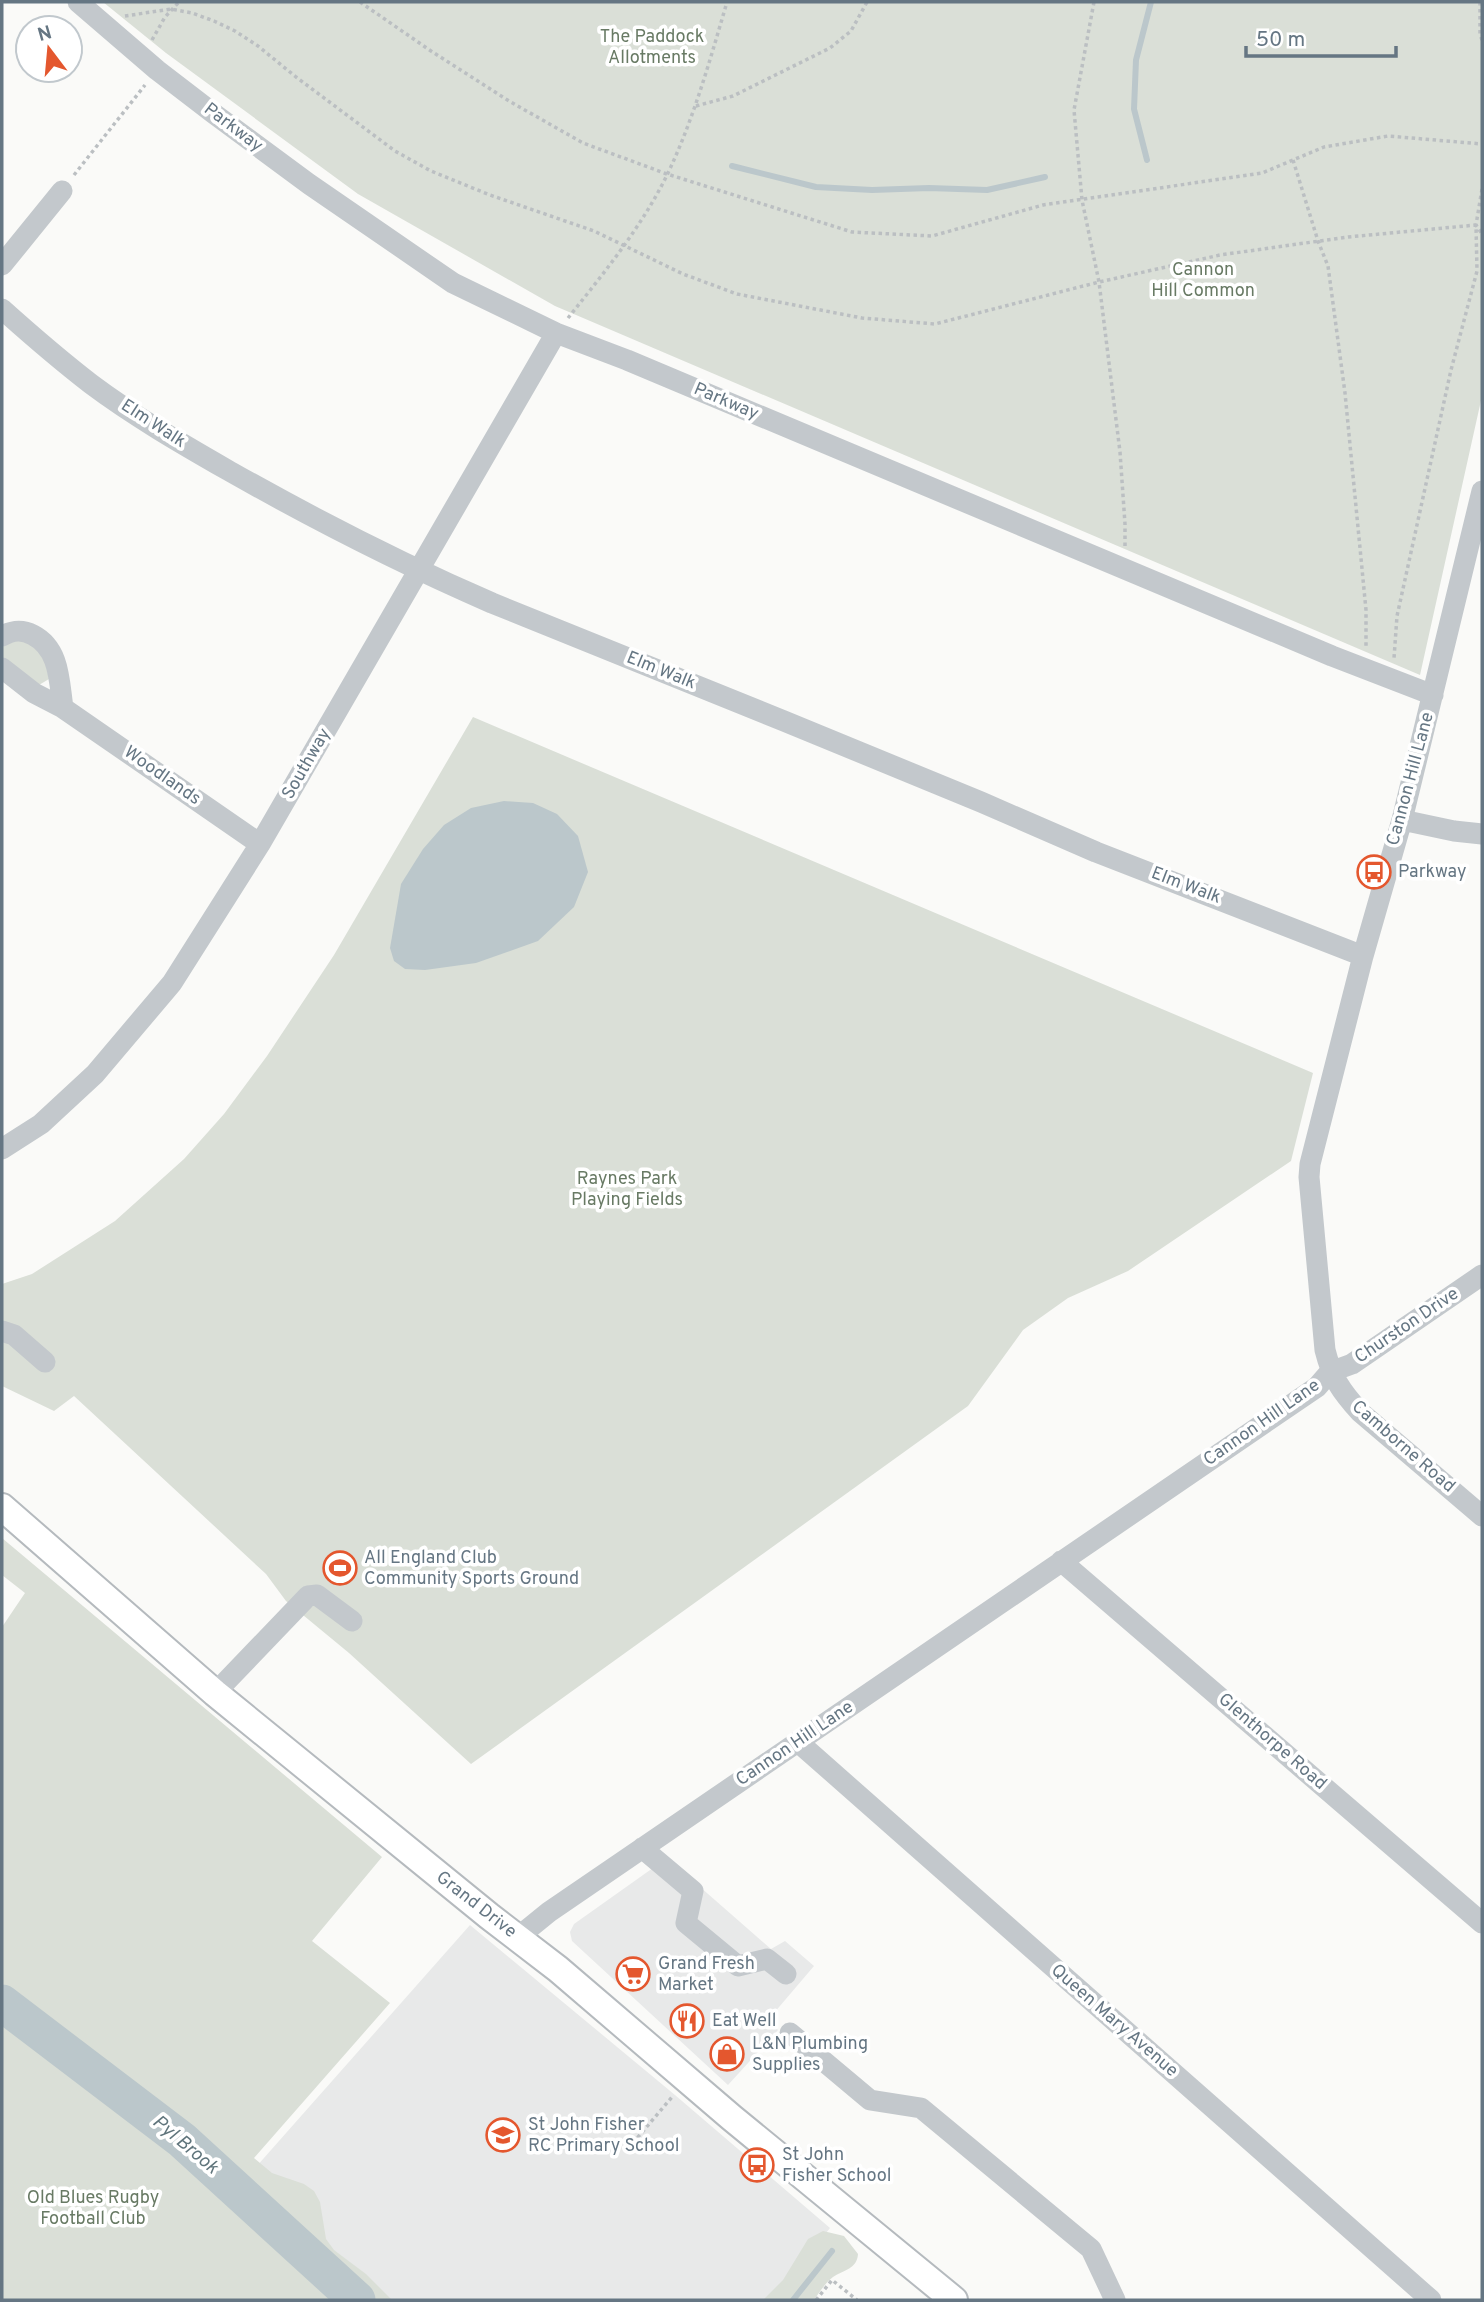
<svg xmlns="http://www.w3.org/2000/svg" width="1484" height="2302" viewBox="0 0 1484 2302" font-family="Overpass,sans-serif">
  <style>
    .built { fill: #e8e9e9 }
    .green { fill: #dadfd7 }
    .water { fill: #bbc7cb }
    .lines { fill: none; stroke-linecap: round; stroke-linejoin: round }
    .stream { stroke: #bbc7cb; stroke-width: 6 }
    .river { stroke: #bbc7cb; stroke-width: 37 }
    .major-casing { stroke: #b5babe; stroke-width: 30 }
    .path { stroke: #bbbfc2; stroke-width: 3.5; stroke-dasharray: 3.5 3.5; stroke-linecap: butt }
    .minor { stroke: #c3c8cc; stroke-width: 21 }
    .major { stroke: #fff; stroke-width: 26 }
    .labels { text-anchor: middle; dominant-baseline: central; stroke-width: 7; stroke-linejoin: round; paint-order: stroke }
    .park-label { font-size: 18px; fill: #687a64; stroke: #fff }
    .street-label { font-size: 18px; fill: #657683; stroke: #fff }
    .poi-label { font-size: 18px; fill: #657683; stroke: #fff; text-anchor: start }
    .water-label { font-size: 19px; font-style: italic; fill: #60757c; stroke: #fff }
  </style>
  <rect width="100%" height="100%" fill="#fafaf8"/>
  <path class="built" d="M667,1858L771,1949L785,1941L814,1966L768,2020L778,2030L728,2085L572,1941L570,1932L574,1924Z
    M470,1925L675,2095L830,2228L773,2300H388L249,2175Z"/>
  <path class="green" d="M103,2H1482V396L1420,675L555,306L358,194L166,53Z
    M24,639L44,654L49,679L39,685L2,660V648L6,642Z
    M473,717L1313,1073L1291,1161L1128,1271L1068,1298L1023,1330L968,1406L471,1764L349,1653L286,1601L266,1574L74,1396L54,1411L2,1386V1284L32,1274L115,1221L184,1159L224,1114L267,1056L334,955Z
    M2,1538L382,1857L312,1941L390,2003L254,2158L272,2173L304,2184L314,2191L320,2202L326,2239L334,2250L366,2274L392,2300H2V1627L25,1593L2,1575Z
    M823,2231L844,2236L858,2254C857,2269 844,2270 833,2277C826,2282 819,2293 814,2300H763L783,2280L808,2239Z"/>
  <path class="water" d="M504,801L533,803L557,814L578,836L588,872L574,907L538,941L476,963L425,970L405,969L394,961L390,948L401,884L423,849L444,825L471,808Z"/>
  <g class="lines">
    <path class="stream" d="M1147,160L1134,109L1136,60L1151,2
      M732,166L816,187L872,190L929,188L987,190L1045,177
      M793,2300L832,2251"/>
    <path class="river" d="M2,2003L182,2140L357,2300"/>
    <defs>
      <path id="major" d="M2,1507L215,1693L489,1916L558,1969L732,2118L954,2300"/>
    </defs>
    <use href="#major" class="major-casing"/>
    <path class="path" d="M360,2L431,51L509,101L583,143L667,174L852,232L932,236L1043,205L1262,173L1324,147L1388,136L1482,144
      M1094,2L1074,110L1082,200L1099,282L1120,452L1125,524V547
      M1480,2V34L1482,40
      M125,16L171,9L192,13L214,21L235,31L258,46L296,77L395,151L431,171L490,195L594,231L683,274L737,294L862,318L935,324L1099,282L1220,255L1348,237L1476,225L1477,271L1451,370L1397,616L1394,658
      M152,40L165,17L179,2
      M696,106L733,96L830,48L851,31L867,2
      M1293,160L1318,241L1328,266L1345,393L1366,610V647
      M74,175L145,85
      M1482,189L1476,225L1482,234
      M568,318C604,273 643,225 668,173C694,118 710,60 727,2
      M633,2143L672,2097
      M816,2300L832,2280L857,2300"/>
    <path class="minor" d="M78,2L157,70L213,113L309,184L453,283L556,333L627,360L1332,656L1433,695
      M2,265L62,191
      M2,309C31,335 60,360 91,384C135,417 184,445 231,472C316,520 402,564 492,603L784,721L981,802L1096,852L1363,956
      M1482,491L1402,820L1363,956L1310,1164L1309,1177L1325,1350C1332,1378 1341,1391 1360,1412L1482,1516
      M2,636C13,630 22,629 33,635C60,649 59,681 63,708L34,693L2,668
      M63,708L260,844
      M1402,820L1454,831L1482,834
      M2,1149L41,1124L95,1074L172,983L260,844L556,333
      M2,1331L14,1335L45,1362
      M1061,1561L1482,1923
      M215,1693L308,1596L317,1595L352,1621
      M798,1742L1431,2300
      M642,1848L693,1891L686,1923L738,1966L767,1959L786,1974
      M517,1938L549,1912L1317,1387L1330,1372L1352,1364L1482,1275
      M790,2033L870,2100L921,2108L1091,2249L1115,2300"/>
    <use href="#major" class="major"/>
  </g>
  <defs>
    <symbol id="bus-ring" viewBox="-11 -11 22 22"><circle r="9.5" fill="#fff" stroke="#e4572e" stroke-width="1.5"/><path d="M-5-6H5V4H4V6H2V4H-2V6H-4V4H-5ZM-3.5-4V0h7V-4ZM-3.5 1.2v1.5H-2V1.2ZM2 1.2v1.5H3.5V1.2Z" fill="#e4572e"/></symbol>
    <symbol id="stadium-ring" viewBox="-11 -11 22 22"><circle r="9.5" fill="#fff" stroke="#e4572e" stroke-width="1.5"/><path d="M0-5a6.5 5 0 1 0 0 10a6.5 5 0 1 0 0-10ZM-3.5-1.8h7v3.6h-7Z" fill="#e4572e"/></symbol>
    <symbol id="supermarket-ring" viewBox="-11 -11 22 22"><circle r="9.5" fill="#fff" stroke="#e4572e" stroke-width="1.5"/><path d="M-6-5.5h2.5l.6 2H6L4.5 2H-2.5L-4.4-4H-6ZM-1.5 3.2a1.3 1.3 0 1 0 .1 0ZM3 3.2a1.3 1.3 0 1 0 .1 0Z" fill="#e4572e"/></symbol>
    <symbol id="restaurant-ring" viewBox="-11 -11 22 22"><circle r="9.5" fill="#fff" stroke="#e4572e" stroke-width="1.5"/><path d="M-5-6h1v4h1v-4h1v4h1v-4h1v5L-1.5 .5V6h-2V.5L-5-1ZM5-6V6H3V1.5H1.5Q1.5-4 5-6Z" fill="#e4572e"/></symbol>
    <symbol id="shop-ring" viewBox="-11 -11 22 22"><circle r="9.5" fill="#fff" stroke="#e4572e" stroke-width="1.5"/><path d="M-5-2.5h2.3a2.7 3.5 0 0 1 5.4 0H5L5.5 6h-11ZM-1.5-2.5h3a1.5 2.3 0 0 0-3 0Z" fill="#e4572e"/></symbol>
    <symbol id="school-ring" viewBox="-11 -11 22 22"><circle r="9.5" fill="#fff" stroke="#e4572e" stroke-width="1.5"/><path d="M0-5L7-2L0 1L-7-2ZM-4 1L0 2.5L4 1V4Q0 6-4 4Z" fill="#e4572e"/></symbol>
  </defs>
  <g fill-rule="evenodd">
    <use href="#bus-ring" x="1355" y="853" width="38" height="38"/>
    <use href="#stadium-ring" x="321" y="1549" width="38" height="38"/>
    <use href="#supermarket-ring" x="614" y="1955" width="38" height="38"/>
    <use href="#restaurant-ring" x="668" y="2002" width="38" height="38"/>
    <use href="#shop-ring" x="708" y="2035" width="38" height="38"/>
    <use href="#school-ring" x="484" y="2116" width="38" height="38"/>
    <use href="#bus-ring" x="738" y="2146" width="38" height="38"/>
  </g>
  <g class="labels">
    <g class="park-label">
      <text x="652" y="37">The Paddock<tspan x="652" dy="21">Allotments</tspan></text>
      <text x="1203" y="270">Cannon<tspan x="1203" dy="21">Hill Common</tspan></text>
      <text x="627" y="1179">Raynes Park<tspan x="627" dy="21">Playing Fields</tspan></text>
      <text x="93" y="2198">Old Blues Rugby<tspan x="93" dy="21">Football Club</tspan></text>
    </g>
    <g class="street-label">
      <text transform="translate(233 128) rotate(37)">Parkway</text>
      <text transform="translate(726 402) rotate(23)">Parkway</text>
      <text transform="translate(153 424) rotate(33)">Elm Walk</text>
      <text transform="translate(661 671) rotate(22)">Elm Walk</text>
      <text transform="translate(307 764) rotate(-60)">Southway</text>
      <text transform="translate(162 776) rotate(35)">Woodlands</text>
      <text transform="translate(1411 779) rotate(-75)">Cannon Hill Lane</text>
      <text transform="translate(1186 886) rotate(21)">Elm Walk</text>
      <text transform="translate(1407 1326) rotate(-34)">Churston Drive</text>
      <text transform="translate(1262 1423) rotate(-35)">Cannon Hill Lane</text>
      <text transform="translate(1403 1447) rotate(41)">Camborne Road</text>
      <text transform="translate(1272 1742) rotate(41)">Glenthorpe Road</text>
      <text transform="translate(795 1744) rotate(-34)">Cannon Hill Lane</text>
      <text transform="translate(476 1905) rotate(38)">Grand Drive</text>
      <text transform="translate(1114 2021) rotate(41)">Queen Mary Avenue</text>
    </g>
    <g class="poi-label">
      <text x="1398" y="872">Parkway</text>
      <text x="364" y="1558">All England Club<tspan x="364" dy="21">Community Sports Ground</tspan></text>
      <text x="658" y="1964">Grand Fresh<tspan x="658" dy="21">Market</tspan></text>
      <text x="712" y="2021">Eat Well</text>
      <text x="752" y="2044">L&amp;N Plumbing<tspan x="752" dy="21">Supplies</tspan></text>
      <text x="528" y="2125">St John Fisher<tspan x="528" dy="21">RC Primary School</tspan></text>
      <text x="782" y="2155">St John<tspan x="782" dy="21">Fisher School</tspan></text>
    </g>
    <g class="water-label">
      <text transform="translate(185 2145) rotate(40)">Pyl Brook</text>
    </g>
  </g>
  <rect width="1484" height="2302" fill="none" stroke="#657683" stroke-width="7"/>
  <g transform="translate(49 49) rotate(344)"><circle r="33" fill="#ffffff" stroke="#c1c8cd" stroke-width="2"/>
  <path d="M0-5L12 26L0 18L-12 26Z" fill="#e4572e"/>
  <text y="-10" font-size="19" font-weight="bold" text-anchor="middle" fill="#657683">N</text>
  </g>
  <path d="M1246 46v10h150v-10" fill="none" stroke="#657683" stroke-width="3.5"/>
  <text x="1256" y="46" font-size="21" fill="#657683" stroke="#ffffff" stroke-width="5" paint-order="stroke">50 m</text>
</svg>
